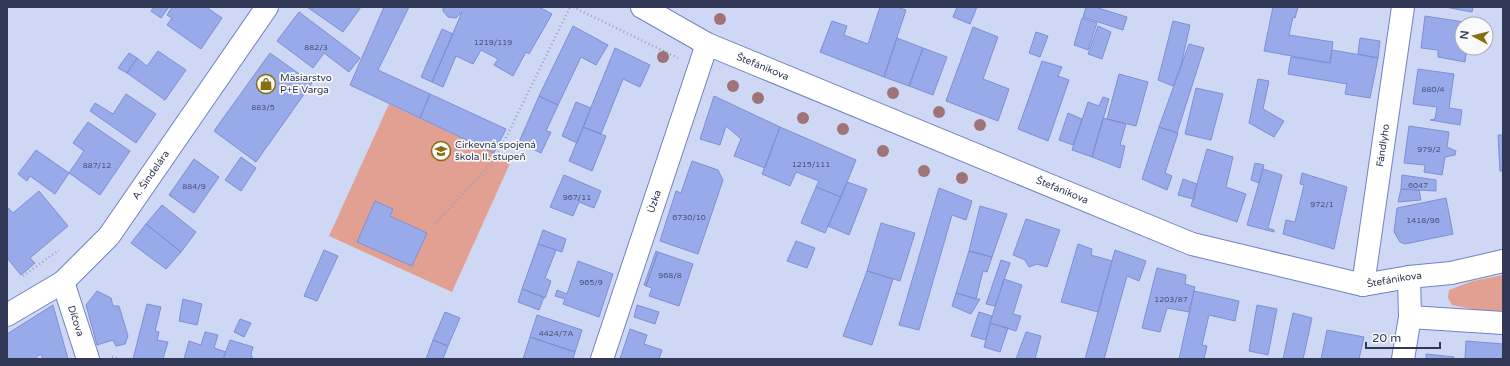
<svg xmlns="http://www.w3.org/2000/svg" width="1510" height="366" viewBox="0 0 1510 366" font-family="'Varela Round',sans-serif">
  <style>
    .green { fill: #e1a092 }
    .building { fill: #98aaea; stroke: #7e90d3 }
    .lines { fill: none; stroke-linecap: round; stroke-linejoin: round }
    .minor-casing { stroke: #7182c4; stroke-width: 24 }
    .path { stroke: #99a2bf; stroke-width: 2.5; stroke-dasharray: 1 3; stroke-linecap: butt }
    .minor { stroke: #fff; stroke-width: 22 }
    .tree { fill: #a07378 }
    .labels { text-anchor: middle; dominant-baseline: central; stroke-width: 3.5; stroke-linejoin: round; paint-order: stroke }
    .number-label { font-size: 8px; fill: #4a547a }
    .street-label { font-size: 10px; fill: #303855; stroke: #f8f9f8 }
    .poi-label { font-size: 10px; fill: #303855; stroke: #f8f9f8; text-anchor: start }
  </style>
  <rect width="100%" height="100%" fill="#ced7f4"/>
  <path class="green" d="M389,104L511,161L452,292L329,236Z
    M1503,275V312L1476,310L1452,305L1448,298L1449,290L1473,281Z"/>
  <path class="building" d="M154,7H169L161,18L151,11Z
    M172,7H206L222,18L201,49L167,25L172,18L167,15Z
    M307,7H361L343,32Z
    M384,7H409L378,70L430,94L420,118L350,85Z
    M443,7H539L552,14L529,54L526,52L513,76L494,65L498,59L481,50L473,64L456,56L443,87L432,82L462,12L456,18L448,17L443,11Z
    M880,7H897L906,10L884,77L820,52L832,21L847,26L844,35L868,44Z
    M957,7H977L970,24L953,17Z
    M1086,7H1095L1127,17L1123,30L1083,17Z
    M1273,7H1298L1295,18L1293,17L1289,35L1333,42L1330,63L1264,51Z
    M1445,7H1473L1472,12Z
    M299,12L360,58L349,72L324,53L313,68L277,41Z
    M1425,16L1470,23L1462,24V48H1467L1465,62L1438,57V50L1421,48Z
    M1082,18L1097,23L1088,50L1074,45Z
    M1173,21L1190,25L1181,66L1173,86L1158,80Z
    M573,26L608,45L596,65L581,57L558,105L539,96Z
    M1098,26L1111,32L1102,59L1088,54Z
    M973,27L998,37L983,79L1009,89L998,121L946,101Z
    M442,29L453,34L432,82L421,77Z
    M1036,32L1048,36L1040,57L1029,53Z
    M897,38L923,48L909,86L884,77Z
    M1360,38L1380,41L1378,58L1358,54Z
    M1189,44L1204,48L1177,133L1159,127Z
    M615,48L650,65L640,87L623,79L601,134L583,127Z
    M923,48L947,57L933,95L909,86Z
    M1332,50L1378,58L1370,98L1345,94L1347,84L1288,74L1291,57L1330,63Z
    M158,51L186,70L165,100L127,73L137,58L147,66Z
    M129,53L137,58L127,73L118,68Z
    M270,53L312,83L256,162L214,131Z
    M1042,61L1062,67L1058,76L1069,80L1048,141L1018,129Z
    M1418,69L1454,74L1449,108L1462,110L1460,125L1430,120L1435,119L1437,107L1413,104Z
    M1119,74L1148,82L1136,126L1107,119Z
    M1258,79L1269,81L1263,109L1284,121L1274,137L1249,123Z
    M1196,88L1223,94L1211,140L1185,134Z
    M126,94L156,114L136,143L90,111L95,103L113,114Z
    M430,94L506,129L494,153L420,118Z
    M539,96L558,105L546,131L551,132L541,153L519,142Z
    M714,96L780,127L765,168L734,156L741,139L726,126L720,145L700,139Z
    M1103,97L1109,99L1092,157L1072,150L1088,102L1099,106Z
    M576,102L591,108L577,143L562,136Z
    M1068,113L1082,119L1073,145L1059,140Z
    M1103,118L1126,124L1120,145L1125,146L1120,168L1092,157Z
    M88,122L130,151L100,195L69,173L84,151L73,143Z
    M1409,126L1449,132L1447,147L1456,151L1455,155L1445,157L1442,175L1424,172L1425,165L1404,163Z
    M583,127L606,136L592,171L569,161Z
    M780,127L856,160L841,197L816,187L819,181L796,172L790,186L762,174Z
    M1159,127L1178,133L1165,173L1172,176L1167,190L1142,179Z
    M1498,135H1503V171H1500Z
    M1207,149L1233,157L1226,187L1246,194L1237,222L1191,206L1193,199L1194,200L1197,184Z
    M36,150L69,173L55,194L30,176L27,181L18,174Z
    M241,157L256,168L241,191L225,180Z
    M194,159L219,177L194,213L169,195Z
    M692,161L718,170L723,180L698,254L660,241L676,191L681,193Z
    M1255,163L1264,165L1259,183L1251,180Z
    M1263,169L1282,175L1268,228L1274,230V232L1247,225Z
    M1302,173L1347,187L1334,249L1283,234L1286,220L1295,222L1304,185L1300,184Z
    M564,175L601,191L594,208L579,202L573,216L550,207Z
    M1402,175L1436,180V191L1401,189Z
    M1183,179L1197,184L1193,199L1178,195Z
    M847,182L867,189L849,235L828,226Z
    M816,187L841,197L825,233L801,223Z
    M939,188L972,201L966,220L952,215L919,330L899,325Z
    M1401,189L1419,190L1421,200L1398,202Z
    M39,191L68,226L30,258L35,263L21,275L7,258V207L13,213Z
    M1446,198L1453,234L1405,244L1400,242L1394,232L1397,208Z
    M375,201L393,209L390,216L427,233L412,266L357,242Z
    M162,205L196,232L181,252L146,224Z
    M980,206L1007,214L992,257L969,251Z
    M1026,219L1060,230L1047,267L1037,264L1029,267L1025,260L1013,255Z
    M881,223L915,233L900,281L867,271Z
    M146,224L181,252L166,269L131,243Z
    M543,230L566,239L562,252L538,244Z
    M796,241L815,248L807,268L787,261Z
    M538,244L556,250L545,278L551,281L545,298L522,289Z
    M1078,244L1092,249L1091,255L1112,261L1098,312L1061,302Z
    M324,250L338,256L317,301L304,296Z
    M1115,250L1146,261L1139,281L1127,276L1104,359H1085Z
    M656,251L658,252L646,286L644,285Z
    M969,251L992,257L987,272L983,271L976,299L956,293Z
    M658,252L693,264L679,306L649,296L652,288L646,286Z
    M1001,260L1010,263L995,306L986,304Z
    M578,261L613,274L599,317L563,304L565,299L555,296L557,290L567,294Z
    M1157,268L1186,275L1185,284L1195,287L1189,312L1167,308L1160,332L1142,328Z
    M867,271L893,279L872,345L843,336Z
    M1004,279L1022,285L1013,314L1021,316L1016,331L990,323Z
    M522,289L544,297L539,310L518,302Z
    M97,291L111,298L113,306H119L128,336L125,344L116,346L113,340L97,345L86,305Z
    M1194,291L1239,301L1235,321L1209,315L1202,345L1207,346L1204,359H1179Z
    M956,293L976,299H980L971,314L952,306Z
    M183,299L202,304L197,325L179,321Z
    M147,304L161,307L155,331L159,332L157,340L168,342L163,359H133Z
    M53,305L68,359H43L41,354L36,357L37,359H7V334Z
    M637,305L659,312L655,324L634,317Z
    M1257,305L1277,309L1268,355L1249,351Z
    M445,312L460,318L448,346L433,340Z
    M979,312L992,316L986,340L971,336Z
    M1293,313L1312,318L1303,359H1283Z
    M537,315L582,330L575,352L530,337Z
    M240,319L251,323L244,337L234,332Z
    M990,323L1008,328L1000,352L984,347Z
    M630,329L647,335L644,344L662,350L659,359H620Z
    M1327,330L1364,337L1359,359H1321Z
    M205,332L218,335L214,348L226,352L223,359H184L189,341L201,345Z
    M1026,332L1041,336L1035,359H1016Z
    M530,337L575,352L573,359H523Z
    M230,340L253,347L251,354L253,359H223Z
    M433,340L448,346L443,359H426Z
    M1466,341L1503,344V359H1465Z
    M1426,354L1454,357L1453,359H1426Z"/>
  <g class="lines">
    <defs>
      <g id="minor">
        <path id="s1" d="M642,7L707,44L1192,244L1363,285L1409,277L1451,273L1503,261"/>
        <path id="s2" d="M63,282L88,359"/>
        <path id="s3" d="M1363,285L1403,7"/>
        <path id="s4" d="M7,315L63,282L109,236L267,7"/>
        <path d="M1410,317L1503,323"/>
        <path id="s5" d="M602,359L707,44"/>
        <path d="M1403,359L1410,317L1409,277"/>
      </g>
    </defs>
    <use href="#minor" class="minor-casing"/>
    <path class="path" d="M573,7L678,58
      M435,224L496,158L570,7
      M23,276L59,250
      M112,357L121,359"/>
    <use href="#minor" class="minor"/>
  </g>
  <g class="tree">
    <circle cx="720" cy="19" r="6"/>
    <circle cx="663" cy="57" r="6"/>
    <circle cx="733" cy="86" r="6"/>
    <circle cx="893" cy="93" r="6"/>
    <circle cx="758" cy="98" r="6"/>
    <circle cx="939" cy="112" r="6"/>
    <circle cx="803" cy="118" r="6"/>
    <circle cx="980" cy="125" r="6"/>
    <circle cx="843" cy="129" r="6"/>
    <circle cx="883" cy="151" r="6"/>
    <circle cx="924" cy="171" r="6"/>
    <circle cx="962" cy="178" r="6"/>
  </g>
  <defs>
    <symbol id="shop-ring" viewBox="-11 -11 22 22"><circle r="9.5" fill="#f8f9f8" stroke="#876e0e" stroke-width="1.5"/><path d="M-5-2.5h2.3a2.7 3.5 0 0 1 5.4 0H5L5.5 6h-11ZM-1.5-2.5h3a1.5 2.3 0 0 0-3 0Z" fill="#876e0e"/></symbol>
    <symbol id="school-ring" viewBox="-11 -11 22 22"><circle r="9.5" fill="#f8f9f8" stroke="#876e0e" stroke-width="1.5"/><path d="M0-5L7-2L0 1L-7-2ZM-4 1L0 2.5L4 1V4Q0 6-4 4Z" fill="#876e0e"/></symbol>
  </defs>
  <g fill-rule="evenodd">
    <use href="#shop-ring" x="255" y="73" width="22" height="22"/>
    <use href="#school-ring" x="430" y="140" width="22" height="22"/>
  </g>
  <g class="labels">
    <g class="number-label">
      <text x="493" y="42">1219/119</text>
      <text x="316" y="47">882/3</text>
      <text x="1433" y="89">880/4</text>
      <text x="263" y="107">883/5</text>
      <text x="1429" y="149">979/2</text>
      <text x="811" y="164">1215/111</text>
      <text x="97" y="165">887/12</text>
      <text x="1418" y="185">6047</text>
      <text x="194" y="186">884/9</text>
      <text x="577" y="197">967/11</text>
      <text x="1322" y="204">972/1</text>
      <text x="689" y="217">6730/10</text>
      <text x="1423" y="220">1418/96</text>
      <text x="670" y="275">968/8</text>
      <text x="591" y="282">965/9</text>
      <text x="1171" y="299">1203/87</text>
      <text x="556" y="333">4424/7A</text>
    </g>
    <g class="street-label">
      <text stroke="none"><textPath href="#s1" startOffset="135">Štefánikova</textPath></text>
      <text stroke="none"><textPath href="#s3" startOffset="141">Fándlyho</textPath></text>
      <text stroke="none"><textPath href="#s4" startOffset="204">A. Šindelára</textPath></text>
      <text stroke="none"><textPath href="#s1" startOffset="459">Štefánikova</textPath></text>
      <text stroke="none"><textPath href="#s5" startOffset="166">Úzka</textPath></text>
      <text stroke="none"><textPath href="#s1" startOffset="807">Štefánikova</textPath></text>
      <text stroke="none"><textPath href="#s2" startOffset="41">Díčova</textPath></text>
    </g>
    <g class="poi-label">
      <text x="280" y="78">Mäsiarstvo<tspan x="280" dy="12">P+E Varga</tspan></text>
      <text x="455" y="145">Cirkevná spojená<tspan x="455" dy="12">škola II. stupeň</tspan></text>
    </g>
  </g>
  <rect width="1510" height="366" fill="none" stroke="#303855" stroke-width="16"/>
  <g transform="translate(1474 36) rotate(277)"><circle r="19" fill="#f8f9f8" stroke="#a8acb7"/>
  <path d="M0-3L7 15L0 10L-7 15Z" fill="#876e0e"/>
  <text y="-6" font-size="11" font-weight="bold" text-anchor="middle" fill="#303855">N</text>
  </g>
  <path d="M1366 342v6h74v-6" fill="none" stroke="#303855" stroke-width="2"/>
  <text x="1372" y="342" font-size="12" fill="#303855" stroke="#f8f9f8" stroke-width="3" paint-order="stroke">20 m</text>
</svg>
